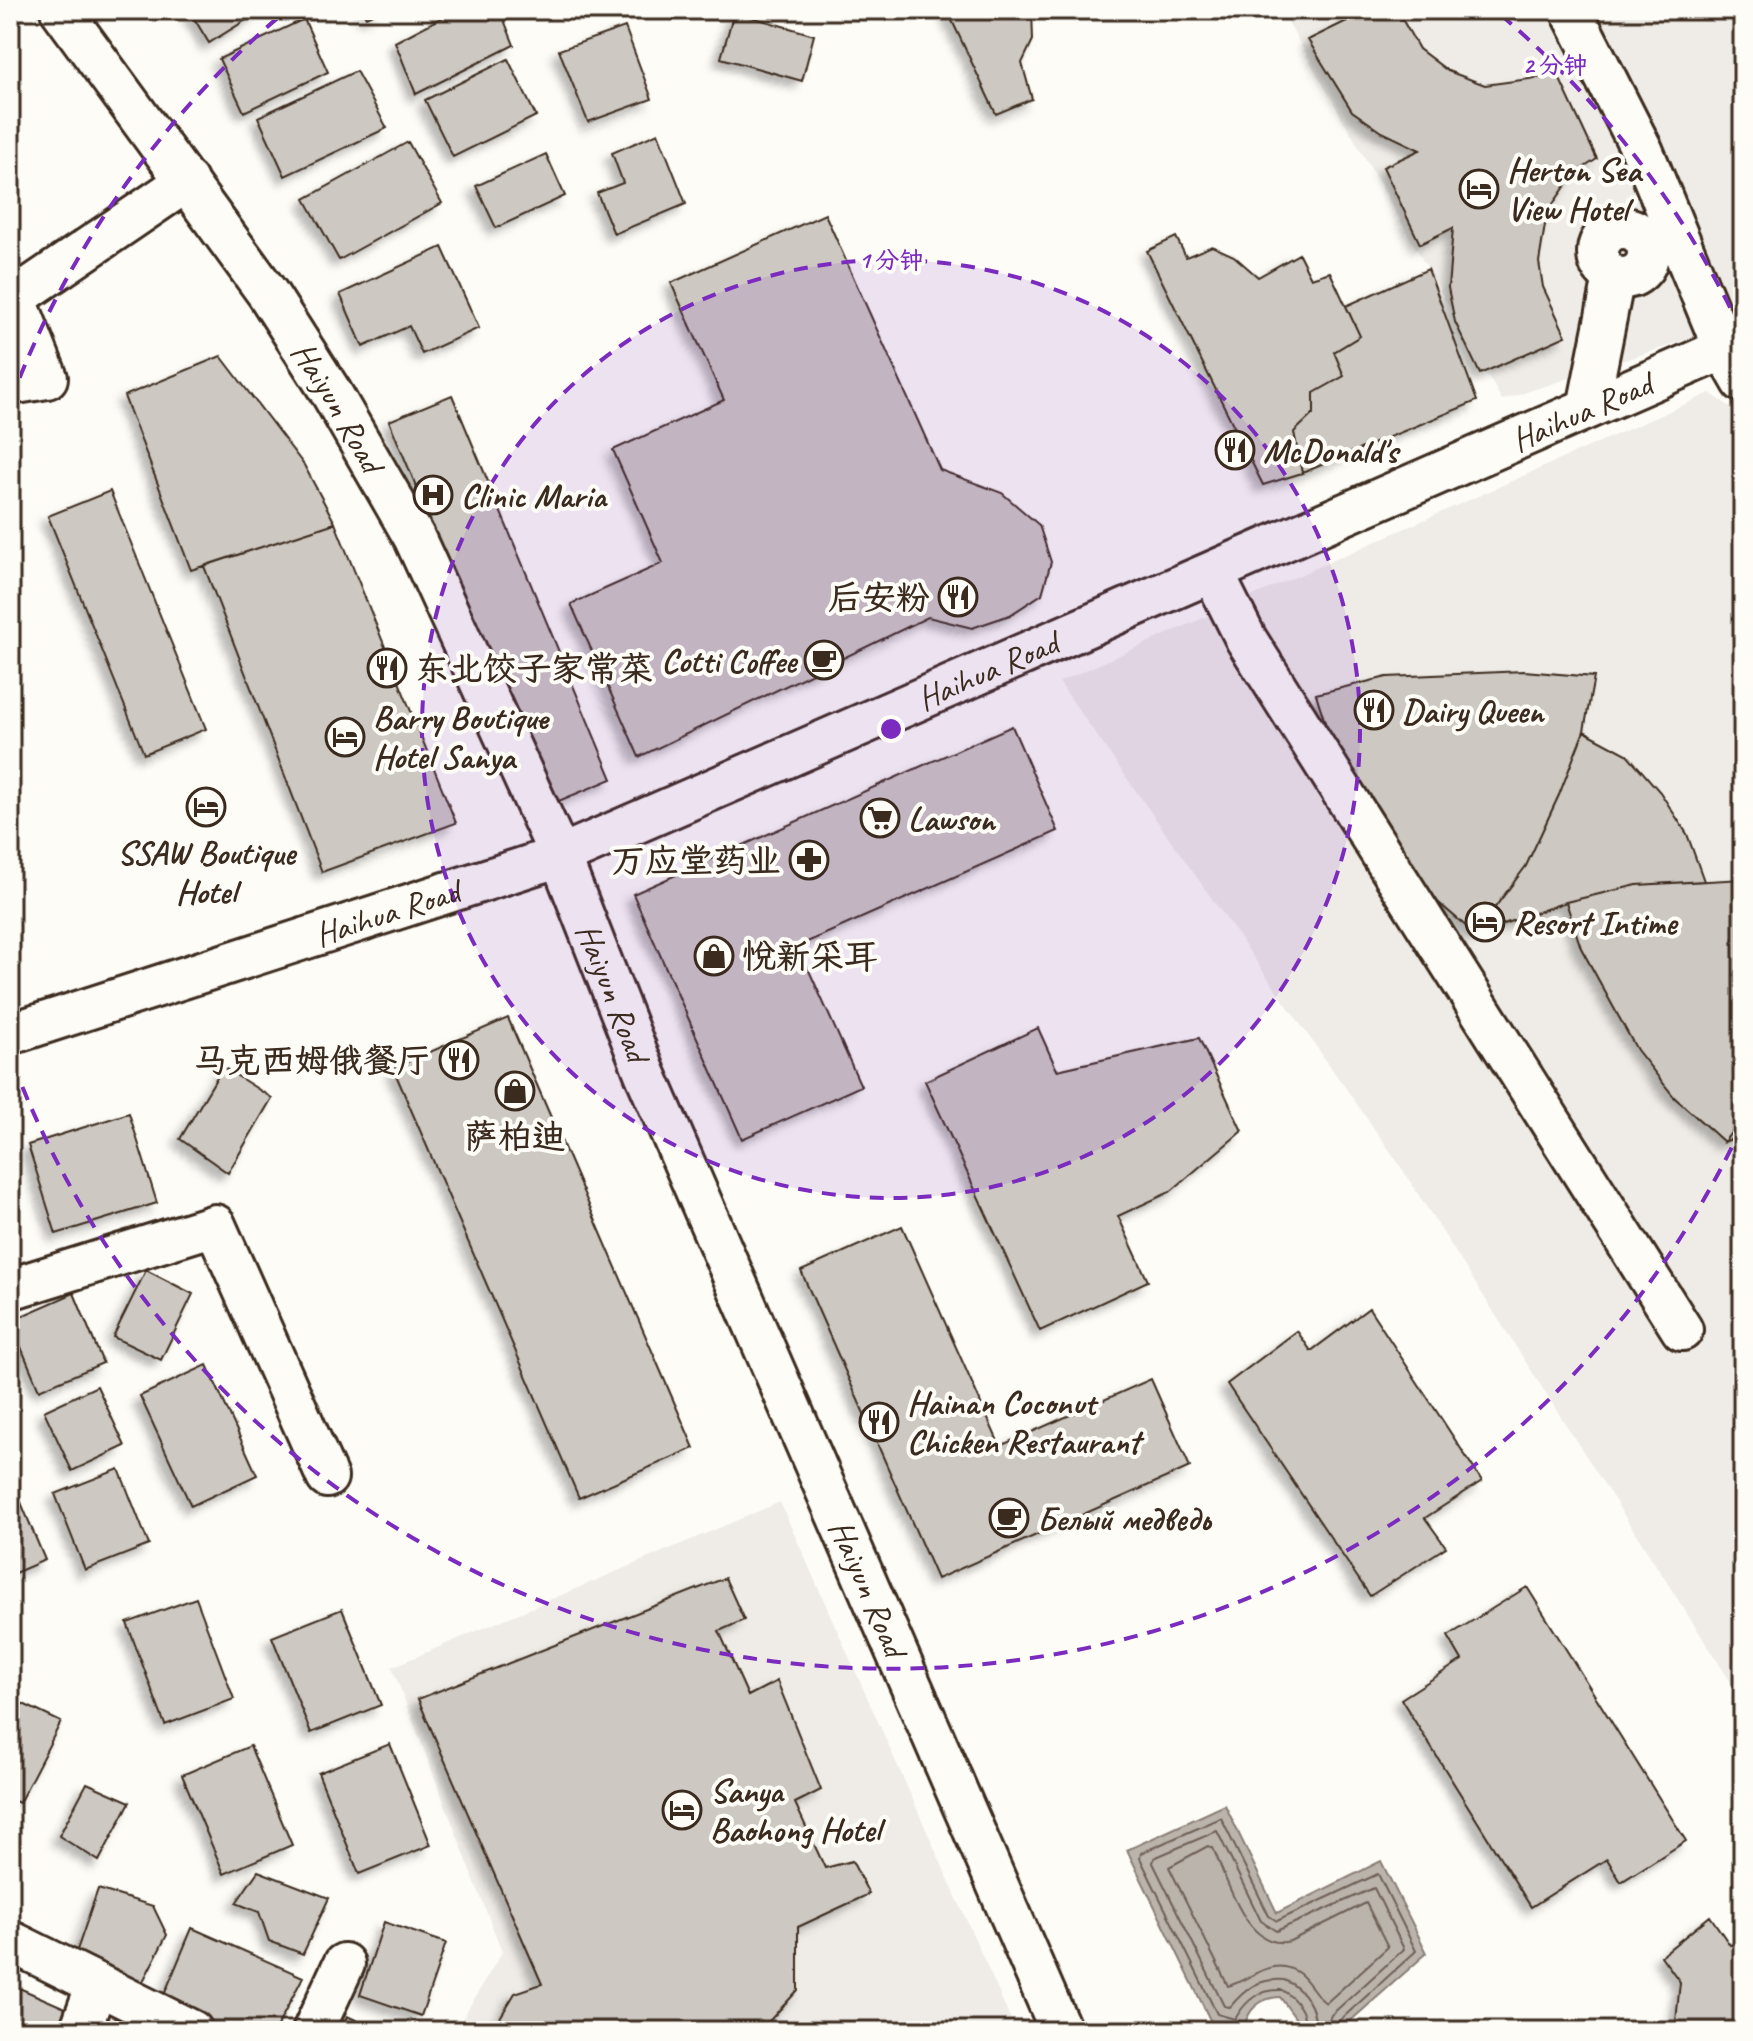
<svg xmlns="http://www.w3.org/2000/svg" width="1753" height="2041" viewBox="0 0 1753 2041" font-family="Caveat,'LXGW WenKai TC',sans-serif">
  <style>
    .built { fill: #efece7 }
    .water { fill: #bbb4ad; stroke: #887d74; stroke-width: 2 }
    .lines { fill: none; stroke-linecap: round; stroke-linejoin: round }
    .shore { stroke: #6e6157; stroke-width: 2 }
    .building { fill: #cdc8c2; stroke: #3b2a1e; stroke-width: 2; filter: url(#shadow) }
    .minor-casing { stroke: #3b2a1e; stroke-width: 46 }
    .minor { stroke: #fdfcf7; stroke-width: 40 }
    .ring { fill: none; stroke: #7b2cbf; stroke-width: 4; stroke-dasharray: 14 10 }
    .labels { text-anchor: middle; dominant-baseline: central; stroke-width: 8; stroke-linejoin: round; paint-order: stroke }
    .poi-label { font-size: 34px; font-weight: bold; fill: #3b2a1e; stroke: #fdfcf7; text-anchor: start }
    .street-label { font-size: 34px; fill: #3b2a1e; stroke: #fdfcf7 }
    .centre { fill: #7b2cbf; stroke: #fdfcf7; stroke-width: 4 }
    .ring-label { font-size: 24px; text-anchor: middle; font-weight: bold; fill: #7b2cbf; stroke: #fdfcf7; stroke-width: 8; stroke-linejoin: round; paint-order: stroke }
  </style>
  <defs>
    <filter id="shadow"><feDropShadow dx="-7" dy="7" stdDeviation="4" flood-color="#0004"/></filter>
  </defs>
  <rect width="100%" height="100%" fill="#fdfcf7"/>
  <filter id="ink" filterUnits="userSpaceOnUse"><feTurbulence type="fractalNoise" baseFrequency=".0125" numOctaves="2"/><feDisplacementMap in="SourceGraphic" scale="16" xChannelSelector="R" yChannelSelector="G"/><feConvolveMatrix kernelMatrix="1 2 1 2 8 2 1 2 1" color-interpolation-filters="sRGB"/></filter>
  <g filter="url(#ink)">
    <path class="built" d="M1281,10H1743V336L1732,325L1502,400Z
      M1710,393L1743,416V1701L1397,1161L1059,682Z
      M780,1502L1016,2031H455L502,1952L392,1667Z"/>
    <path class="water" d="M1225,1805L1277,1913L1381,1861L1427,1953L1339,2031H1295L1298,2022L1280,1997C1259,1998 1248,2009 1243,2030L1211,2022L1127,1850Z"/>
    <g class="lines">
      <path class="shore" d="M1208,1846L1213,1848C1227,1879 1247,1953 1290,1941L1366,1903L1388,1947L1326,2003C1316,1997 1310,1982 1300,1974C1273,1954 1251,1980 1228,1986L1169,1867Z
        M1303,2031C1309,2014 1296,1999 1282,1990C1259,1989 1246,2000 1235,2019L1217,2014L1140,1858L1141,1853L1221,1818L1269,1916L1277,1921L1378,1874L1416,1951L1338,2022L1335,2031
        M1314,2031C1319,2010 1303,1988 1284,1980C1259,1978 1246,1988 1230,2007L1224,2006L1153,1863L1154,1858L1217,1831L1261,1921L1276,1931L1374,1888L1404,1949L1331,2015L1325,2031"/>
    </g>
    <path class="building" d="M189,10H262L209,43Z
      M362,10H381L366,17Z
      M456,10H500L514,45L416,94L395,42Z
      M947,10H1032L1033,40L1022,63L1032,99L996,114Z
      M1369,10H1397L1419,49L1448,71L1485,85L1558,75L1597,159L1574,174L1553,204L1545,225L1539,262L1543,287L1566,336L1480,374L1455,322L1448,288L1453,228L1420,244L1383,167L1420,150L1382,132L1352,111L1308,40Z
      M734,12L814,35L802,81L721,58Z
      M304,19L328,72L244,112L219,59Z
      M625,27L652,99L588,122L559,50Z
      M508,59L536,116L453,157L425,100Z
      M356,71L387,128L285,176L258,117Z
      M658,133L686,204L614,234L597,193L623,183L612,153Z
      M408,142L442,203L339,260L305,199Z
      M546,154L565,196L496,228L476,186Z
      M825,214L940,470L1002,493L1039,525L1051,562L1042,594L1010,615L972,628L928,617L639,757L571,604L663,563L613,450L724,400L671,283Z
      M1176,237L1186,257L1212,246L1234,256L1258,277L1299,254L1311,278L1330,272L1360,336L1334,352L1344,376L1314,393V413L1294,432L1302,473L1263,485L1147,251Z
      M442,247L479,328L422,354L409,326L363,347L340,294Z
      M1428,269L1477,401L1302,473L1294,432L1314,413V393L1344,376L1334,352L1360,336L1346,306Z
      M221,356L304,465L335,523L191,570L124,396Z
      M452,395L612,779L549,805L389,421Z
      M110,491L206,729L144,754L48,516Z
      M335,523L456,823L322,872L204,566Z
      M1524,671L1594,677L1584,731L1559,795L1526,866L1475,934L1425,891L1331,741L1316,694L1387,677Z
      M1524,671L1594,677L1584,731L1559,795L1526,866L1475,934L1425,891L1331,741L1316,694L1387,677Z
      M1012,726L1058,831L798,946L861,1086L742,1139L633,894Z
      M1584,731L1627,754L1660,792L1687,834L1704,881L1637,885L1566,902L1475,934L1526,866L1559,795Z
      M1743,879V1117L1724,1142L1675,1098L1637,1050L1581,948L1566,902L1637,885Z
      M508,1018L694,1448L579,1498L393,1068Z
      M1038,1028L1057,1070L1199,1038L1242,1131L1170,1192L1118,1216L1148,1281L1040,1331L925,1081Z
      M223,1067L272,1098L228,1173L180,1139Z
      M129,1113L157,1203L56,1234L28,1145Z
      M1743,1117V1135L1724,1142Z
      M902,1226L1000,1446L1151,1379L1190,1467L937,1579L801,1271Z
      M146,1270L193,1294L161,1360L113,1337Z
      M74,1293L103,1363L39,1390L10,1321Z
      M1369,1308L1482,1481L1425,1518L1446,1547L1370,1596L1227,1384L1297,1331L1311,1351Z
      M207,1365L257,1475L191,1506L140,1396Z
      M97,1386L125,1446L72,1471L44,1411Z
      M119,1469L149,1545L85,1570L55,1494Z
      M10,1476L45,1560L10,1575Z
      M725,1578L744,1620L719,1631L748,1696L777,1681L821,1790L795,1803L825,1868L852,1861L869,1894L798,1927V1990L760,2031H492L515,1993L542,1984L418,1699Z
      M1527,1587L1686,1841L1621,1882L1607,1859L1531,1907L1401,1699L1462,1660L1448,1636Z
      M196,1598L234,1699L165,1725L127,1623Z
      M342,1609L381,1705L311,1733L272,1637Z
      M19,1702L61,1722L19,1803L10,1799V1708Z
      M390,1744L431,1845L359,1874L318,1773Z
      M250,1746L292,1845L224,1874L182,1775Z
      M87,1783L130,1802L99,1861L59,1836Z
      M258,1871L329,1898L303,1954L269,1941L259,1912L236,1903Z
      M98,1889L153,1906L167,1935L139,1989L75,1956Z
      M1710,1916L1730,1945L1743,1941V2031H1675L1680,1982L1661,1956Z
      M384,1922L446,1943L421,2016L360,1995Z
      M192,1928L303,1977L275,2031H220L161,2002Z
      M10,1984L72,2011L64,2031H10Z
      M347,2016L380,2031H341Z"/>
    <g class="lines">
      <defs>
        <g id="minor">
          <path id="s1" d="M61,10L268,294L332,394L414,537L560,856L645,1073L1061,2031"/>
          <path d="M1571,10L1643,152L1724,349L1743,382"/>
          <circle cx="1623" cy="253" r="25"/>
          <path d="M10,285L47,378L10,384"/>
          <path d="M15,298L187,181"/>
          <path d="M1588,408L1614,277"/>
          <path d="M1213,573L1246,639L1682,1330"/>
          <path id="s2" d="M10,1034L560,856L1724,349"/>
          <path d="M10,1289L215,1225L327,1477"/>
          <path d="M10,1941L192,2031"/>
          <path d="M80,2031L97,1984"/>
          <path d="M313,2031L344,1964"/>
        </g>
      </defs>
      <use href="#minor" class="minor-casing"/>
      <use href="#minor" class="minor"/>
    </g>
  </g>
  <circle cx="891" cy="729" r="469" fill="#7b2cbf" fill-opacity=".12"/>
  <g class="ring">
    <circle cx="891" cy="729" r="469"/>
    <path d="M1742 1126A939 939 0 0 1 11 1058M11 400A939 939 0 0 1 281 15M1501 15A939 939 0 0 1 1742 332"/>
  </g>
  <defs>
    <symbol id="hotel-ring" viewBox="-11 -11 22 22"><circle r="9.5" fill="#fdfcf7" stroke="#3b2a1e" stroke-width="1.5"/><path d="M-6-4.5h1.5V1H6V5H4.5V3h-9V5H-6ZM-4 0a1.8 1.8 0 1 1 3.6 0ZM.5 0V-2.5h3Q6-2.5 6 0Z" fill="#3b2a1e"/></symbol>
    <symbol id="restaurant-ring" viewBox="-11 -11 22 22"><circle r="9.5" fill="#fdfcf7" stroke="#3b2a1e" stroke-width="1.5"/><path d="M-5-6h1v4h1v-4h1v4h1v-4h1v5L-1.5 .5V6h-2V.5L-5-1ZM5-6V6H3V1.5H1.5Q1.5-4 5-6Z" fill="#3b2a1e"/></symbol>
    <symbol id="hospital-ring" viewBox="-11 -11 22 22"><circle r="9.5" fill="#fdfcf7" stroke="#3b2a1e" stroke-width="1.5"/><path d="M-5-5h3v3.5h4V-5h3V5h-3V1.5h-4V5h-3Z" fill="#3b2a1e"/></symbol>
    <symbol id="cafe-ring" viewBox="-11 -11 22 22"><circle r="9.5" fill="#fdfcf7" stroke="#3b2a1e" stroke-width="1.5"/><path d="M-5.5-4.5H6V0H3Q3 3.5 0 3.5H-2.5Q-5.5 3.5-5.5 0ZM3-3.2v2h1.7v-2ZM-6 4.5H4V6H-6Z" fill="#3b2a1e"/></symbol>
    <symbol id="supermarket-ring" viewBox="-11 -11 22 22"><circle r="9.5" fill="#fdfcf7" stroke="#3b2a1e" stroke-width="1.5"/><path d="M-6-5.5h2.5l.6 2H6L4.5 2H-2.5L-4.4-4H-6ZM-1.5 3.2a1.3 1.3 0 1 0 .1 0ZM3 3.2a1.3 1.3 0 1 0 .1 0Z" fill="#3b2a1e"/></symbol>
    <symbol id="pharmacy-ring" viewBox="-11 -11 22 22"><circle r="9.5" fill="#fdfcf7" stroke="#3b2a1e" stroke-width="1.5"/><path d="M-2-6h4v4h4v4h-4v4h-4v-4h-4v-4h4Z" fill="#3b2a1e"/></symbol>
    <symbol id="shop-ring" viewBox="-11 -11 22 22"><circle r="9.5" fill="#fdfcf7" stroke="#3b2a1e" stroke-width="1.5"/><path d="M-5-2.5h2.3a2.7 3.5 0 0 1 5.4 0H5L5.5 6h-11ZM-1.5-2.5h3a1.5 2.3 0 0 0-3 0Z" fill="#3b2a1e"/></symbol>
  </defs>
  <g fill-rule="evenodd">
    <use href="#hotel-ring" x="1457" y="167" width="44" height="44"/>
    <use href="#restaurant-ring" x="1213" y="428" width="44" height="44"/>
    <use href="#hospital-ring" x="411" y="473" width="44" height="44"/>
    <use href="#restaurant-ring" x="936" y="575" width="44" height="44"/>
    <use href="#cafe-ring" x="802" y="638" width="44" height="44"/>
    <use href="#restaurant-ring" x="365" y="646" width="44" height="44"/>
    <use href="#restaurant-ring" x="1352" y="688" width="44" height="44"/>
    <use href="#hotel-ring" x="323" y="715" width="44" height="44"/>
    <use href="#hotel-ring" x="184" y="785" width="44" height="44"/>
    <use href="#supermarket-ring" x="858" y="796" width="44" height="44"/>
    <use href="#pharmacy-ring" x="787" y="838" width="44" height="44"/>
    <use href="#hotel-ring" x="1463" y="900" width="44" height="44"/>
    <use href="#shop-ring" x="692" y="934" width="44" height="44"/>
    <use href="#restaurant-ring" x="437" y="1038" width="44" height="44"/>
    <use href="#shop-ring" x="493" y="1069" width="44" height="44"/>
    <use href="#restaurant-ring" x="857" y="1400" width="44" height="44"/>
    <use href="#cafe-ring" x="987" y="1496" width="44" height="44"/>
    <use href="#hotel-ring" x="660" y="1788" width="44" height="44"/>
  </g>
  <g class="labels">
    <g class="poi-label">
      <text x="1507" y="169">Herton Sea<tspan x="1507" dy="39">View Hotel</tspan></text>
      <text x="1263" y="450">McDonald's</text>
      <text x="461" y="495">Clinic Maria</text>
      <text x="930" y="597" text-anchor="end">后安粉</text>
      <text x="796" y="660" text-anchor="end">Cotti Coffee</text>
      <text x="415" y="668">东北饺子家常菜</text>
      <text x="1402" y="710">Dairy Queen</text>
      <text x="373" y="717">Barry Boutique<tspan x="373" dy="39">Hotel Sanya</tspan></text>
      <text x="908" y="818">Lawson</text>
      <text x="206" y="852" text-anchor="middle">SSAW Boutique<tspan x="206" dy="39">Hotel</tspan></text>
      <text x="781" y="860" text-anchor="end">万应堂药业</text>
      <text x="1513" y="922">Resort Intime</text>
      <text x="742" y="956">悦新采耳</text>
      <text x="431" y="1060" text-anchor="end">马克西姆俄餐厅</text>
      <text x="515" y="1136" text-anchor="middle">萨柏迪</text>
      <text x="907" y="1402">Hainan Coconut<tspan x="907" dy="39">Chicken Restaurant</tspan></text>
      <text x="1037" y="1518">Белый медведь</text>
      <text x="710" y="1790">Sanya<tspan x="710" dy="39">Baohong Hotel</tspan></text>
    </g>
    <g class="street-label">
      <text stroke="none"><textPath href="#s1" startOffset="484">Haiyun Road</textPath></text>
      <text stroke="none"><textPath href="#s2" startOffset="1692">Haihua Road</textPath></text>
      <text stroke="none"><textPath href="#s2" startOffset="1044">Haihua Road</textPath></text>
      <text stroke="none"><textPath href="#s2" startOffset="396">Haihua Road</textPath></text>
      <text stroke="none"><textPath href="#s1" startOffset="1132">Haiyun Road</textPath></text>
      <text stroke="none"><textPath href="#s1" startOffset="1780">Haiyun Road</textPath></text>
    </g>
  </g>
  <circle cx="891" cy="729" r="12" class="centre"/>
  <g class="ring-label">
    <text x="1555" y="73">2 分钟</text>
    <text x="891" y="268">1 分钟</text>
  </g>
  <rect width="1753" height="2041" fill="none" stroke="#fdfcf7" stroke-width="40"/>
  <rect x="20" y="20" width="1713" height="2001" fill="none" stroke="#3b2a1e" stroke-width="3" filter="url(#ink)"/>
</svg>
